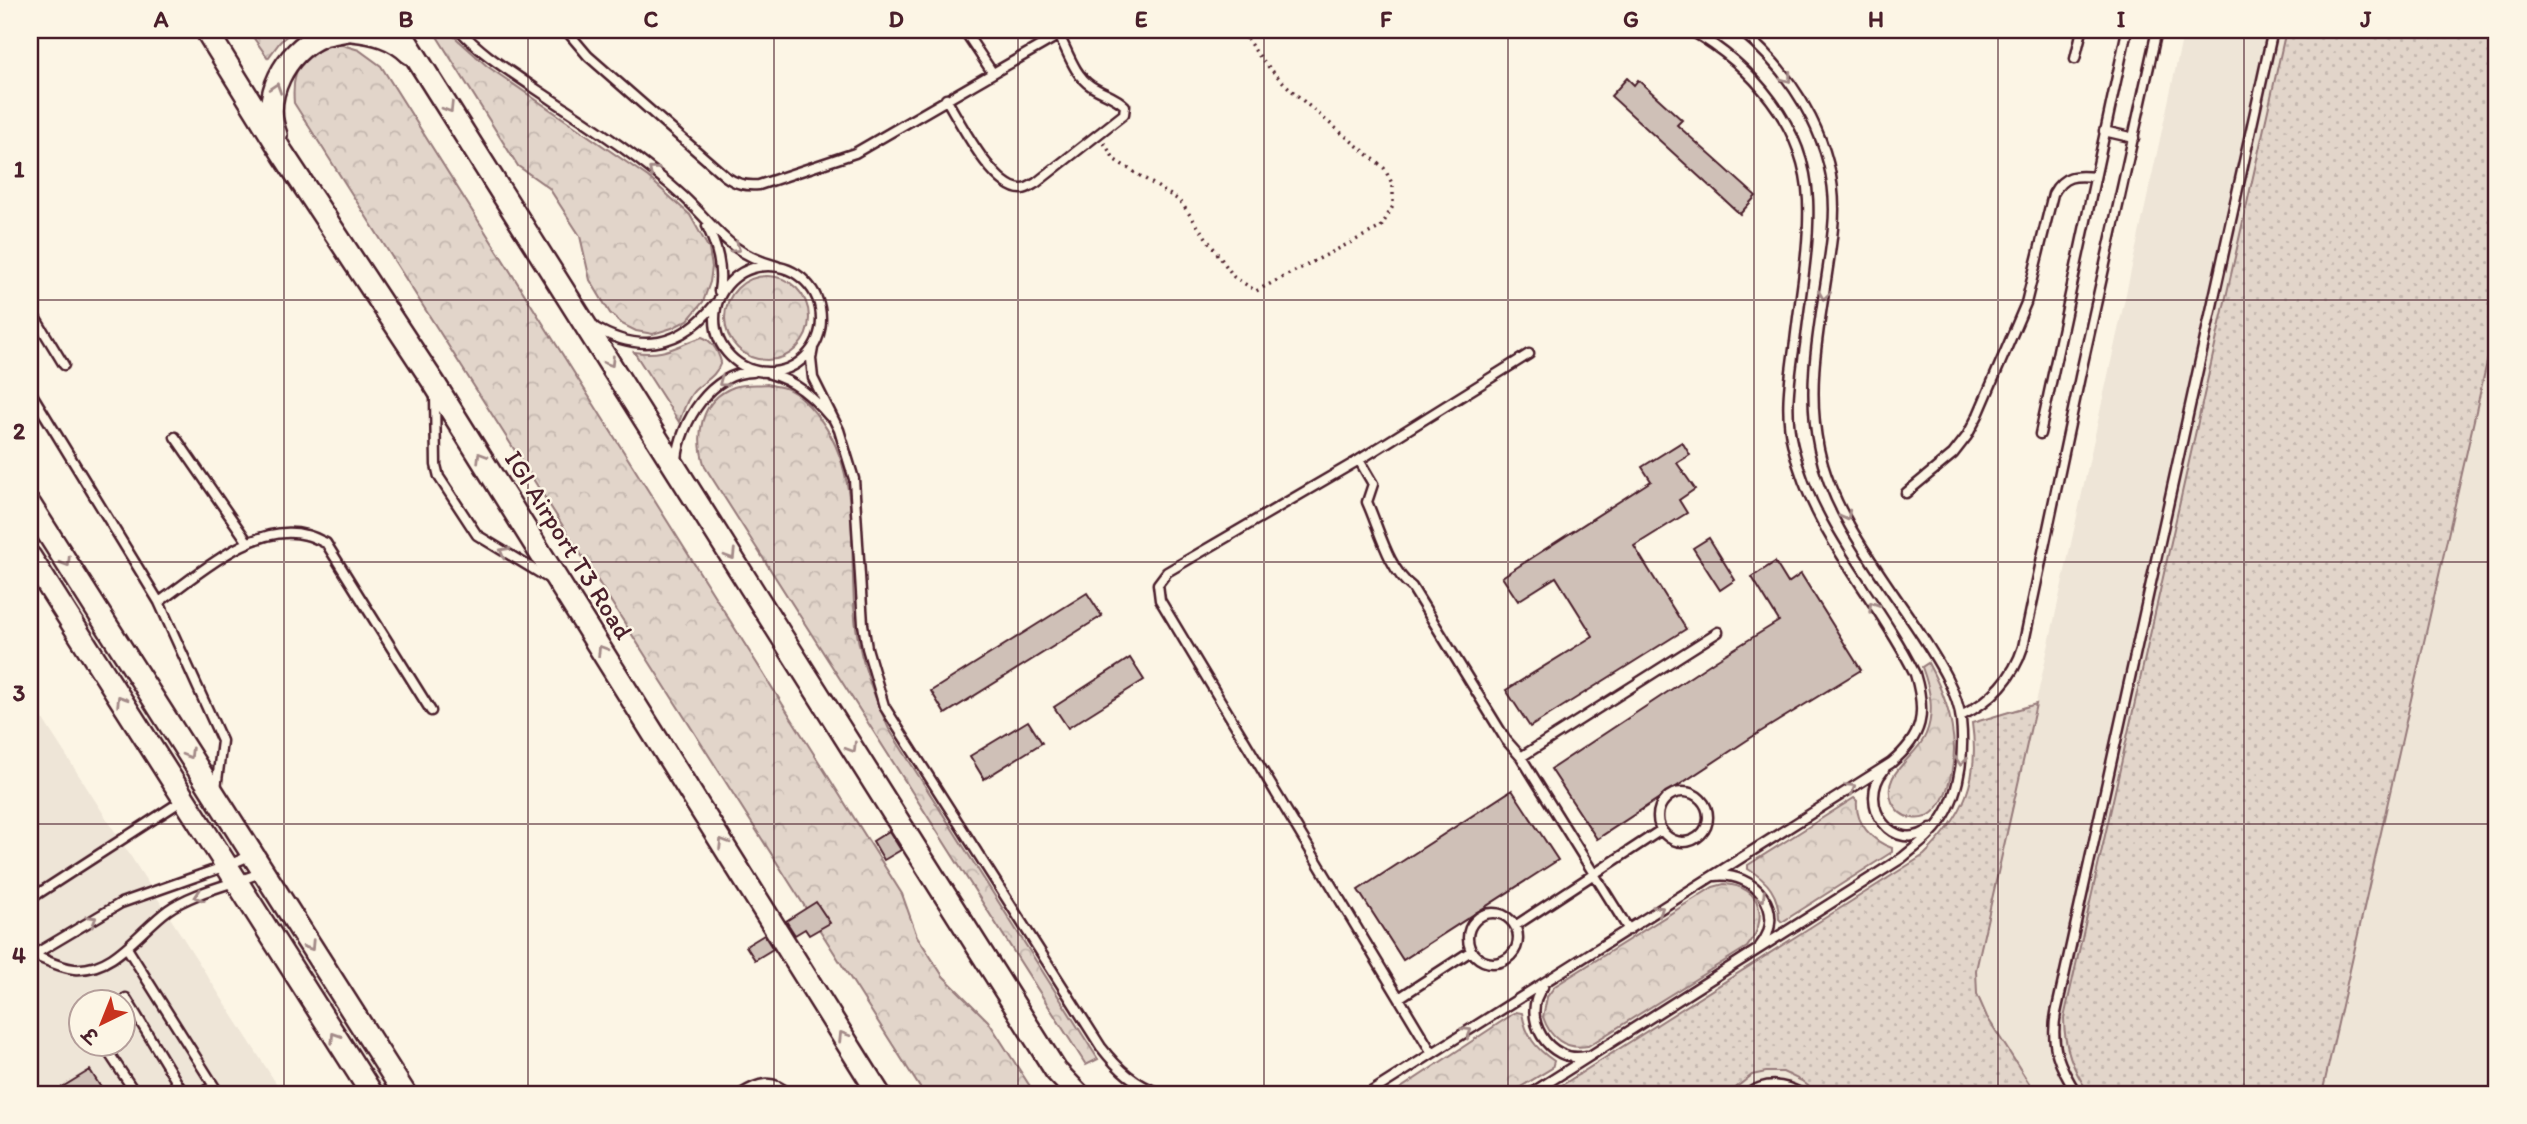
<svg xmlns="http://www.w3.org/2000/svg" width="2527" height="1124" viewBox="0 0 2527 1124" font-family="Itim,'Playpen Sans Deva',sans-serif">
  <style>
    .built { fill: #eee5d7; fill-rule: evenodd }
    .grass { fill: url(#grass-dots); stroke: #967a7a; stroke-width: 2 }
    .forest { fill: url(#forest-crowns); stroke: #967a7a; stroke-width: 2 }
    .building { fill: #cfc0b7; stroke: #4a1f2b; stroke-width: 2 }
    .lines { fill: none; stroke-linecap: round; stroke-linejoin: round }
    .service-casing { stroke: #4a1f2b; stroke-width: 13 }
    .secondary-casing { stroke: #4a1f2b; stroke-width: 26 }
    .path { stroke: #4a1f2b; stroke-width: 3.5; stroke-dasharray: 2 5; stroke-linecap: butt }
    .service { stroke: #fcf5e5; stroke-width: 8 }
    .secondary { stroke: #fcf5e5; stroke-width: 21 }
    .oneway { stroke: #a38a88 }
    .grid { fill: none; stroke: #4a1f2b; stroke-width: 2; stroke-opacity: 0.55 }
    .labels { text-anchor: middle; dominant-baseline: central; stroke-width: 5; stroke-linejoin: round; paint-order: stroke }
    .street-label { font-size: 26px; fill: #4a1f2b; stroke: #fcf5e5 }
    .neatline { fill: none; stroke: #4a1f2b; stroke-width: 2.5 }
    .grid-label { font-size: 23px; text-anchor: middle; font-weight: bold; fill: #4a1f2b }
  </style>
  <defs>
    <pattern id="grass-dots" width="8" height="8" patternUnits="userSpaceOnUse" patternTransform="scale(1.75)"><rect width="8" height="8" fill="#e2d5ca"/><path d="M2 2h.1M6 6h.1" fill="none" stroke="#c3b6ae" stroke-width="1.8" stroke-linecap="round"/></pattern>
    <pattern id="forest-crowns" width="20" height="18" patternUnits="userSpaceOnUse" patternTransform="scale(1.75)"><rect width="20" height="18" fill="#e2d5ca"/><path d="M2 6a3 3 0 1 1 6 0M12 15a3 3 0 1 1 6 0" fill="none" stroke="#c3b6ae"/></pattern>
  </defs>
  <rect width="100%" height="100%" fill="#fcf5e5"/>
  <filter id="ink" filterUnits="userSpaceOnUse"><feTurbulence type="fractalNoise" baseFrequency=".0143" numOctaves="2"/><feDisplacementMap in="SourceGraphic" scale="14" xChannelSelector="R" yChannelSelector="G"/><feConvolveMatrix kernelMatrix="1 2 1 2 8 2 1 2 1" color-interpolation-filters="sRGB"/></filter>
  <g filter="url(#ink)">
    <path class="built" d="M2184,30H2497V1094H1560L2013,807Z
      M30,699L283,1094H30ZM80,1002H122V1044H80Z"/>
    <path class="grass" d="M2286,30H2497V318L2322,1094H2089C2073,1069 2064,1048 2064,1018Z
      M2036,704L1976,970L1977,994L1987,1017L2036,1094H1818L1802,1081L1783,1072H1766L1752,1075L1728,1094H1548L1924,855C1964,816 1980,780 1972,723Z"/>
    <path class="forest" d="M248,30H293L280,42L268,58Z
      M433,30H447L487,66L648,177L690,215L709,249L712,267L710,282L703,302L688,320L672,328L653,334L636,331L622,324L610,313L590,280L580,236L549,188L518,166Z
      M339,44L359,50L381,66L902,894L917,936L943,976L988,1021L1035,1094H924L294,103C291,68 302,47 339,44Z
      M725 318a42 42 0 1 1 84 0a42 42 0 1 1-84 0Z
      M702,337C713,341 718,351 721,362C716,377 704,381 694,391C686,400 683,412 679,422L634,352C667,356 673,347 702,337Z
      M767,384C774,386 782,387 788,389C799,394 808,404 816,414C865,472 847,557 856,627C861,663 874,696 889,729L1098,1059L1086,1065L705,467C695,437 699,400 734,387C744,384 757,385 767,384Z
      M1928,663C1943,691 1953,717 1954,749C1954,772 1944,824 1912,818C1903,817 1896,810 1892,802C1880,772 1917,758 1926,734C1935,712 1930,689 1922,667Z
      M1854,798L1857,801C1855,823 1872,841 1892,848V852L1782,922L1779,919C1779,895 1768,881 1748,869V865Z
      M1724,884C1763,886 1769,920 1747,947L1588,1046C1565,1050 1550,1038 1543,1017L1547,997L1555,986L1713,887Z
      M1516,1012L1522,1013C1526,1036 1535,1048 1554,1061L1552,1068L1509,1094H1392Z"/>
    <path class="building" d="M1627,78L1634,85L1638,80L1682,120L1677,125L1756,196L1740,214L1611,96Z
      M1682,442L1690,455L1677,463L1695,489L1679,500L1687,513L1634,546L1686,629L1530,727L1506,690L1593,636L1556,577L1518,601L1502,577L1651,481L1642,467Z
      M1709,538L1735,580L1720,590L1693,548Z
      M1775,562L1788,583L1801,574L1861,670L1752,737L1597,839L1551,769L1716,660L1779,621L1752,577Z
      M1087,593L1102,616L945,714L931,691Z
      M1130,658L1144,680L1068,728L1054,707Z
      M1028,721L1042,743L984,779L970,756Z
      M1512,790L1558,860L1403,960L1358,890Z
      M889,831L901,850L884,860L873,841Z
      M816,902L830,923L809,935L805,929L795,935L786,921Z
      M764,935L773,949L755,960L746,946Z
      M90,1070L105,1094H51Z"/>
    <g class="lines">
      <defs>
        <path id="service" d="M460,30C481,54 510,71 536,89C587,123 639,156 684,197C718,229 728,253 777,266
          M566,30L588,56L725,176C736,184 745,186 759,185L855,153L1059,35
          M964,30L992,72
          M1278,30H1279
          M2075,59L2082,30
          M946,99C959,120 994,190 1022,189C1027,189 1032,185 1036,183L1124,114L1125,106C1115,96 1103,94 1091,86C1073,74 1067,48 1056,30
          M2104,131L2134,138
          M707,226C717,247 723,267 719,291
          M715 319a53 53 0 1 1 106 0a53 53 0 1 1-106 0Z
          M30,309L64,365
          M592,326C641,355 681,347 716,303
          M813,348L811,359L813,378L839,430L854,479L863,624L867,648L884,706L1101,1047C1118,1069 1135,1085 1162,1094
          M770,374C795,381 812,396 829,416
          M30,391L159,602L222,741L216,789
          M435,394L436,465L439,477L477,535L548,578
          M2040,434L2127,30
          M175,437L247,541
          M677,460C680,422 712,372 753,372
          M1359,460L1373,484L1367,502C1379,528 1388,569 1412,587L1506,740L1521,757L1629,930
          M1906,493L1953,454L1967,436L1978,415L2026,303L2053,194C2063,175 2075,175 2095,177
          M159,602C198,575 255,521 306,535C312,536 319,540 326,543L431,711
          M1961,716C1991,701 2013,679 2023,647L2081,372L2157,30
          M1521,757L1718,632
          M1884,770C1855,805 1895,857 1931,828
          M1658 817a25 25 0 1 1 50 0a25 25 0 1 1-50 0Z
          M1715,876C1754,871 1788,911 1760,946
          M30,899L183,800
          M1468 938a25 25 0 1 1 50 0a25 25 0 1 1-50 0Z
          M1515,926L1661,830
          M127,948L219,1094
          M33,955C46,960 61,968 74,969C114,972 139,931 168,910C193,892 233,884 263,872
          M30,957L121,903L226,866L252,855
          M1543,987C1519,1016 1549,1065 1586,1056
          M126,998L184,1094
          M1399,998L1471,951
          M103,1044L136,1094
          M1432,1053L1160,600L1158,584L1167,572L1359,460L1529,354
          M199,1094L214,1086
          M741,1094C758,1083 773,1078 788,1094
          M1368,1094L1891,763C1923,736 1927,714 1915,674C1876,595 1814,536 1793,447C1784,412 1790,378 1795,342C1800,296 1810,247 1808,200C1805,126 1752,65 1690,30
          M1530,1094L1902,858C1911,850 1922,843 1930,834C1959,805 1965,759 1961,720C1958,690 1934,655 1918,630C1881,574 1833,515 1819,449C1803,375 1826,301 1833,228C1841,150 1797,77 1740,30
          M1747,1094C1766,1082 1783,1083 1802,1094
          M2077,1094C2059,1066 2050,1046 2056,1013L2273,30"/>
        <path id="secondary" d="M206,30L283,154L434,383L879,1094
          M352,30C374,32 394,37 410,53
          M399,30L1056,1071L1078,1094
          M276,135C261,97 285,52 321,36C329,33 339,32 348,30
          M30,505L405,1094
          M30,557L372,1094"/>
      </defs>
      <use href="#service" class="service-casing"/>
      <use href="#secondary" class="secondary-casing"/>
      <path class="path" d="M1247,30L1265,34
        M1104,143L1115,160L1180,201L1234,277L1256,291L1381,227L1393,206V185L1384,168C1339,129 1269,81 1242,30"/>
      <use href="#service" class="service"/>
      <use href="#secondary" class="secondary"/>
    </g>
    <defs><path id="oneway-chevron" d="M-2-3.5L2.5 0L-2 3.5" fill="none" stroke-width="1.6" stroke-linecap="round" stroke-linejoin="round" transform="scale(1.75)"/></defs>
    <g class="oneway">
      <use href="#oneway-chevron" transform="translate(1787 78) rotate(53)"/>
      <use href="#oneway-chevron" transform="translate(276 88) rotate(-72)"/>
      <use href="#oneway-chevron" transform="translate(449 108) rotate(58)"/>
      <use href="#oneway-chevron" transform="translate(653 171) rotate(-141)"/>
      <use href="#oneway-chevron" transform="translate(736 248) rotate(34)"/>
      <use href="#oneway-chevron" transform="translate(1824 295) rotate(98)"/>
      <use href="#oneway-chevron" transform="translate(610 362) rotate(58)"/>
      <use href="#oneway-chevron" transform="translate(723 382) rotate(143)"/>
      <use href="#oneway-chevron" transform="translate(481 457) rotate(-122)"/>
      <use href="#oneway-chevron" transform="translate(1846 516) rotate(62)"/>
      <use href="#oneway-chevron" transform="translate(504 552) rotate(-150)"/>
      <use href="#oneway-chevron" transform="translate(731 555) rotate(58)"/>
      <use href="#oneway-chevron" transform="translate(66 562) rotate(58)"/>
      <use href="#oneway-chevron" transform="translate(1873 606) rotate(-123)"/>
      <use href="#oneway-chevron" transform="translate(602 650) rotate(-122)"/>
      <use href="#oneway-chevron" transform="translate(121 700) rotate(-122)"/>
      <use href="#oneway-chevron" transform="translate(852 748) rotate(58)"/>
      <use href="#oneway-chevron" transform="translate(189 754) rotate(58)"/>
      <use href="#oneway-chevron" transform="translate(1961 761) rotate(96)"/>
      <use href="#oneway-chevron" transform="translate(1851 788) rotate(-32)"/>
      <use href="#oneway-chevron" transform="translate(723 843) rotate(-122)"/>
      <use href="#oneway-chevron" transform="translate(199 896) rotate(161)"/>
      <use href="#oneway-chevron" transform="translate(1761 897) rotate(57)"/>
      <use href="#oneway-chevron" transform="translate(1659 910) rotate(-33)"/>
      <use href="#oneway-chevron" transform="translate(92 920) rotate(-31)"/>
      <use href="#oneway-chevron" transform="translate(310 946) rotate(57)"/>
      <use href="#oneway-chevron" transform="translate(1467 1032) rotate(-32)"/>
      <use href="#oneway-chevron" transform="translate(843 1036) rotate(-122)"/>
      <use href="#oneway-chevron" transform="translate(335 1037) rotate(-123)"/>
    </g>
  </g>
  <path class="grid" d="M284,30V1094M528,30V1094M774,30V1094M1018,30V1094M1264,30V1094M1508,30V1094M1754,30V1094M1998,30V1094M2244,30V1094M30,300H2497M30,562H2497M30,824H2497"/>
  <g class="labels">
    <g class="street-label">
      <text transform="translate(569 545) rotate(58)">IGI Airport T3 Road</text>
    </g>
  </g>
  <rect width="2527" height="1124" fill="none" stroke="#fcf5e5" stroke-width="77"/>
  <g transform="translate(102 1023) rotate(223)"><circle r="33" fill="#fcf5e5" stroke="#b59f9b" stroke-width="2"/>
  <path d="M0-5L12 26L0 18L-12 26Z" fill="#c8321e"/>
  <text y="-10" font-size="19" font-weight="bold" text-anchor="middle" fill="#4a1f2b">उ</text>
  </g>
  <rect x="38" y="38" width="2450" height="1048" class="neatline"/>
  <g class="grid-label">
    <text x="161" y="27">A</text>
    <text x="406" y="27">B</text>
    <text x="651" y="27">C</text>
    <text x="896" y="27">D</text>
    <text x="1141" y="27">E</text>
    <text x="1386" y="27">F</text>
    <text x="1631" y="27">G</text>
    <text x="1876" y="27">H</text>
    <text x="2121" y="27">I</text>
    <text x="2366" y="27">J</text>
    <text x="19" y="177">1</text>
    <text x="19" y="439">2</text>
    <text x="19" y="701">3</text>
    <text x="19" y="963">4</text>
  </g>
</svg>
